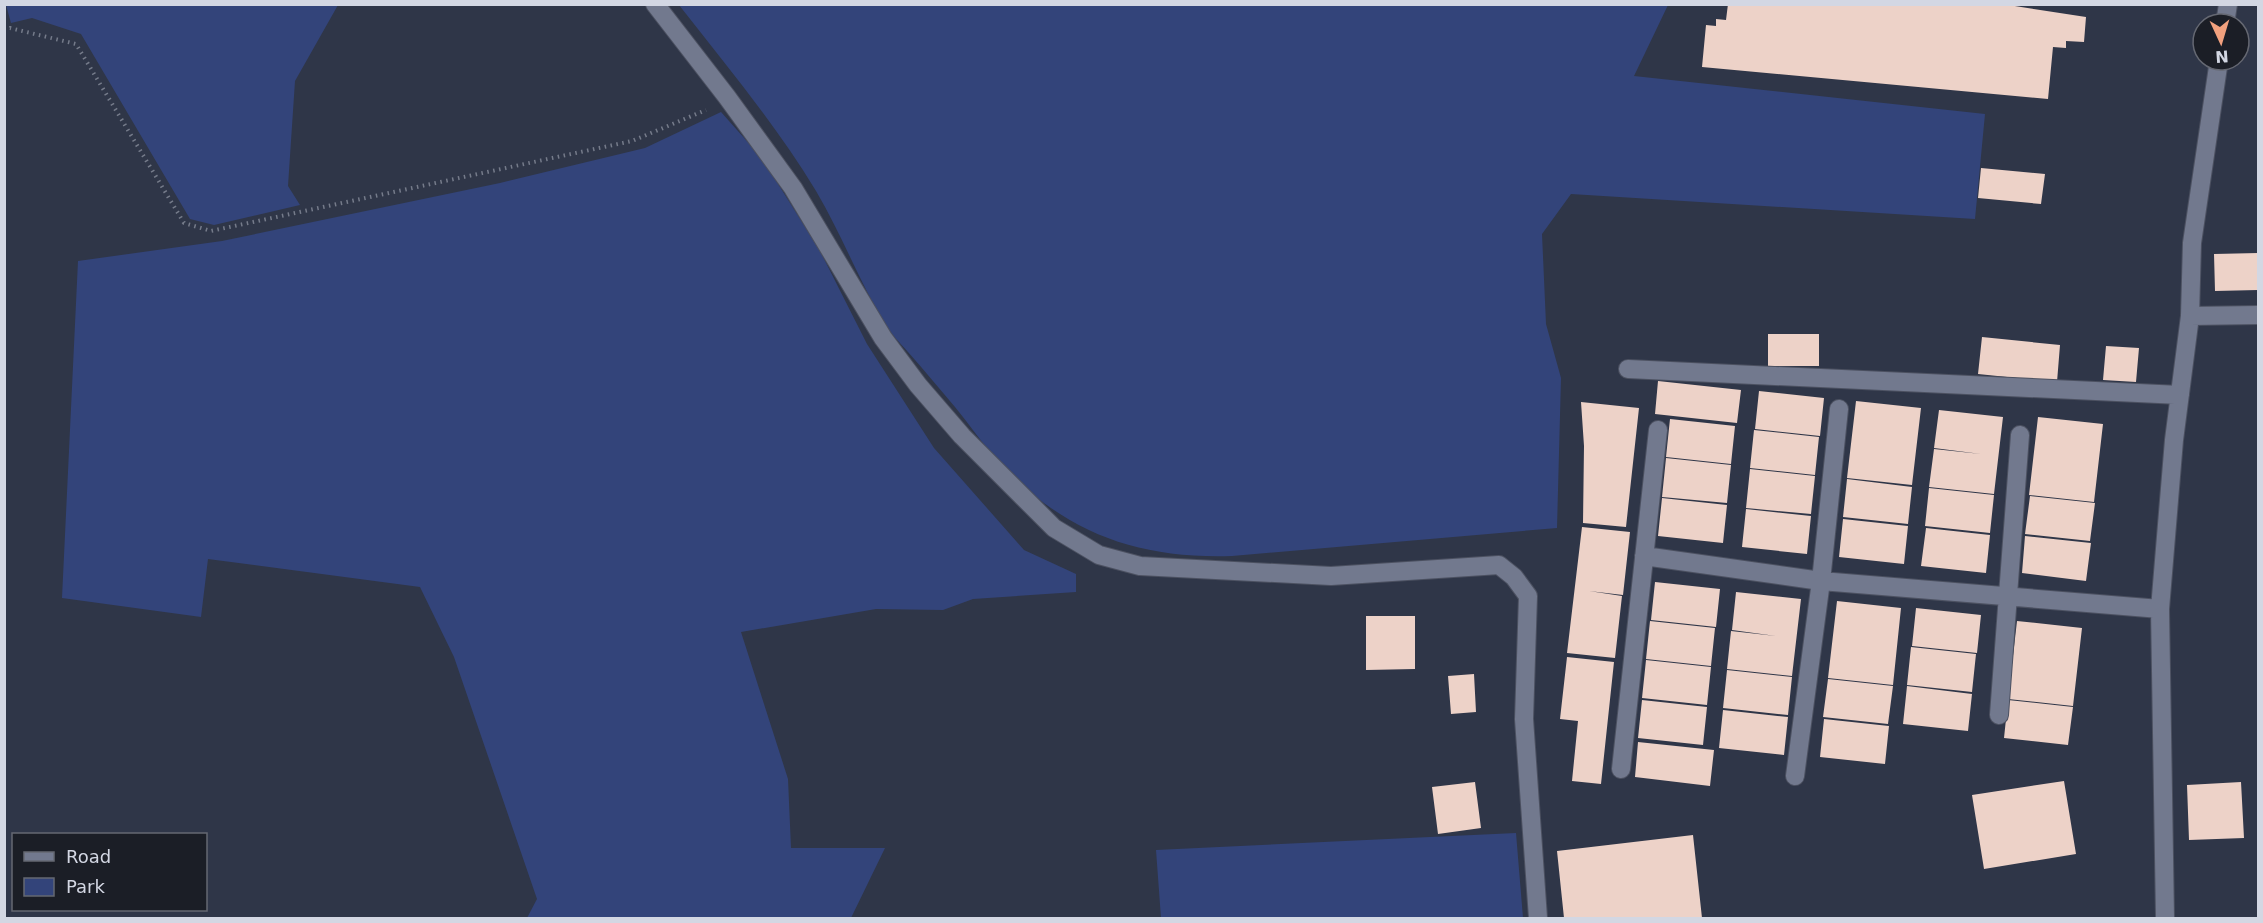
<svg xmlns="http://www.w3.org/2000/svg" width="2263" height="923" viewBox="0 0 2263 923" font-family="'DejaVu Sans',sans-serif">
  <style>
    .green { fill: #33447a }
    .building { fill: #edd2c8 }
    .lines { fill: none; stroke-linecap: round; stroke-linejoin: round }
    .minor-casing { stroke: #4c5161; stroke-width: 20 }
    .path { stroke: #757b8a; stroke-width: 4; stroke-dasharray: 1.5 4.5; stroke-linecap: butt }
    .minor { stroke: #72798e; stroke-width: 18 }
  </style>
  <rect width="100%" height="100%" fill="#2f3648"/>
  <path class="green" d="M6,5H338L295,81L288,186L300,205L214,225L190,219L81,34L32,18L11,23Z
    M679,5H1668L1634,76L1985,114L1975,219L1571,194L1542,234L1546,324L1561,378L1557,528L1232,556C1137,559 1066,533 1000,464C984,446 970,425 955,407C939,388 924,370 908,352C900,343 891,334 885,324C859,281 841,233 816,191C776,125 726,65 679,5Z
    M721,112L761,157L819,249L867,344L934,448L1024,550L1076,574V592L973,599L943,610L876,609L741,632L788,779L791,848H885L851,918H527L537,899L454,657L420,587L208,559L201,617L62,598L78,261L222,241L500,183L645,148Z
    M1516,833L1523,918H1161L1156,850Z"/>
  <path class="building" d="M1728,4H2002L2086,17L2084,42L2066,41V48L2053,47L2048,99L1702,67L1706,25L1716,26V19L1726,20Z
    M1981,168L2045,174L2041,204L1978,198Z
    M2258,253V290L2215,291L2214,254Z
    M1768,334H1819V366H1768Z
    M1982,337L2060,345L2057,382L1978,374Z
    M2106,346L2139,348L2136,382L2103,380Z
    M1658,381L1741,390L1737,423L1655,414Z
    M1759,391L1824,398L1820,436L1755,429Z
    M1856,401L1921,408L1912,485L1847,478Z
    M1581,402L1639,408L1626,527L1583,523L1584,446Z
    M1939,410L2003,417L1994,494L1929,487L1934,449L1981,454L1934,448Z
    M2038,417L2103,424L2094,502L2029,495Z
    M1670,419L1735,426L1731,464L1666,457Z
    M1754,430L1819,437L1815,475L1750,468Z
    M1666,458L1731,465L1727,503L1662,497Z
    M1750,469L1815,476L1811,514L1746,508Z
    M1847,479L1912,487L1908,524L1843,517Z
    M1929,488L1994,495L1990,533L1925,526Z
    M2030,496L2095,503L2090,541L2025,534Z
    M1662,498L1727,505L1723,543L1658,536Z
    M1746,509L1811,516L1807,554L1742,547Z
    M1843,519L1908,526L1904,564L1839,557Z
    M1582,527L1630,532L1623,595L1589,591L1622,596L1615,658L1567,653Z
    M1926,528L1990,535L1986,573L1921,566Z
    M2025,536L2091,543L2086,581L2022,573Z
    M1655,582L1720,589L1716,627L1651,620Z
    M1736,592L1801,599L1792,676L1727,669L1731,631L1776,636L1732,630Z
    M1837,601L1901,608L1893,685L1828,678Z
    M1916,608L1981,615L1977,653L1912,646Z
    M1366,616H1415V669L1366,670Z
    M1650,621L1715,628L1711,666L1646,659Z
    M2017,621L2082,628L2073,706L2008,699Z
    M1911,647L1976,654L1972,692L1907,685Z
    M1567,657L1614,662L1601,784L1572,781L1578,721L1560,719Z
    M1646,660L1711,667L1707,705L1642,698Z
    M1727,670L1792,677L1788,715L1723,708Z
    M1474,674L1476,712L1451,714L1448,676Z
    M1828,679L1893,686L1888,724L1823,717Z
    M1907,686L1972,694L1968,731L1903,724Z
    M1642,700L1707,707L1703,745L1638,738Z
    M2008,700L2073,707L2068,745L2004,738Z
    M1723,710L1788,717L1784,755L1719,748Z
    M1824,719L1889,726L1885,764L1820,757Z
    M1638,742L1714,750L1710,786L1635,777Z
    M2064,781L2076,854L1984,869L1972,795Z
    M1475,782L1481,828L1438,834L1432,787Z
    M2241,782L2244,838L2189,840L2187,785Z
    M1693,835L1702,918H1564L1557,851Z"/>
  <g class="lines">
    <defs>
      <path id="minor" d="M655,4L727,97L793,188L883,338L918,385L962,436L1054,528L1099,555L1140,566L1331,576L1499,565L1514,577L1528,596L1524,719L1538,918
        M2225,24L2228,4
        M2190,316L2258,315
        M1628,369L2180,395
        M1644,556L1821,581L2160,609
        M1999,715L2020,435
        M1621,769L1658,430
        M1795,776L1821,581L1839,409
        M2165,918L2160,609L2174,440L2190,316L2192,243L2219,60"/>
    </defs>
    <use href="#minor" class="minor-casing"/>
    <path class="path" d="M4,30L10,28L76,44L184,223L211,231L632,141L706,110"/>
    <use href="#minor" class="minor"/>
  </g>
  <rect width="2263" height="923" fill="none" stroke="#d3d7e3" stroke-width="12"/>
  <rect x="12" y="833" width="195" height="78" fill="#1b1e26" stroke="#656872" stroke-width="1.5"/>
  <rect x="24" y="852" width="30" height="9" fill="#72798e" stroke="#656872" stroke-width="1.5"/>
  <text x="66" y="863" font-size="18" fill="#d3d7e3">Road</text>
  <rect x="24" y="878" width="30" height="18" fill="#33447a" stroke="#656872" stroke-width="1.5"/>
  <text x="66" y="893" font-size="18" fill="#d3d7e3">Park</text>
  <g transform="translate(2221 42) rotate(176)"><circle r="28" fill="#1b1e26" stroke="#656872" stroke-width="1.5"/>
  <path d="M0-4.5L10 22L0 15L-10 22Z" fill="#f2a17e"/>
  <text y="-9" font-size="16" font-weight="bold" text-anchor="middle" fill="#d3d7e3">N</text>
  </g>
</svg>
